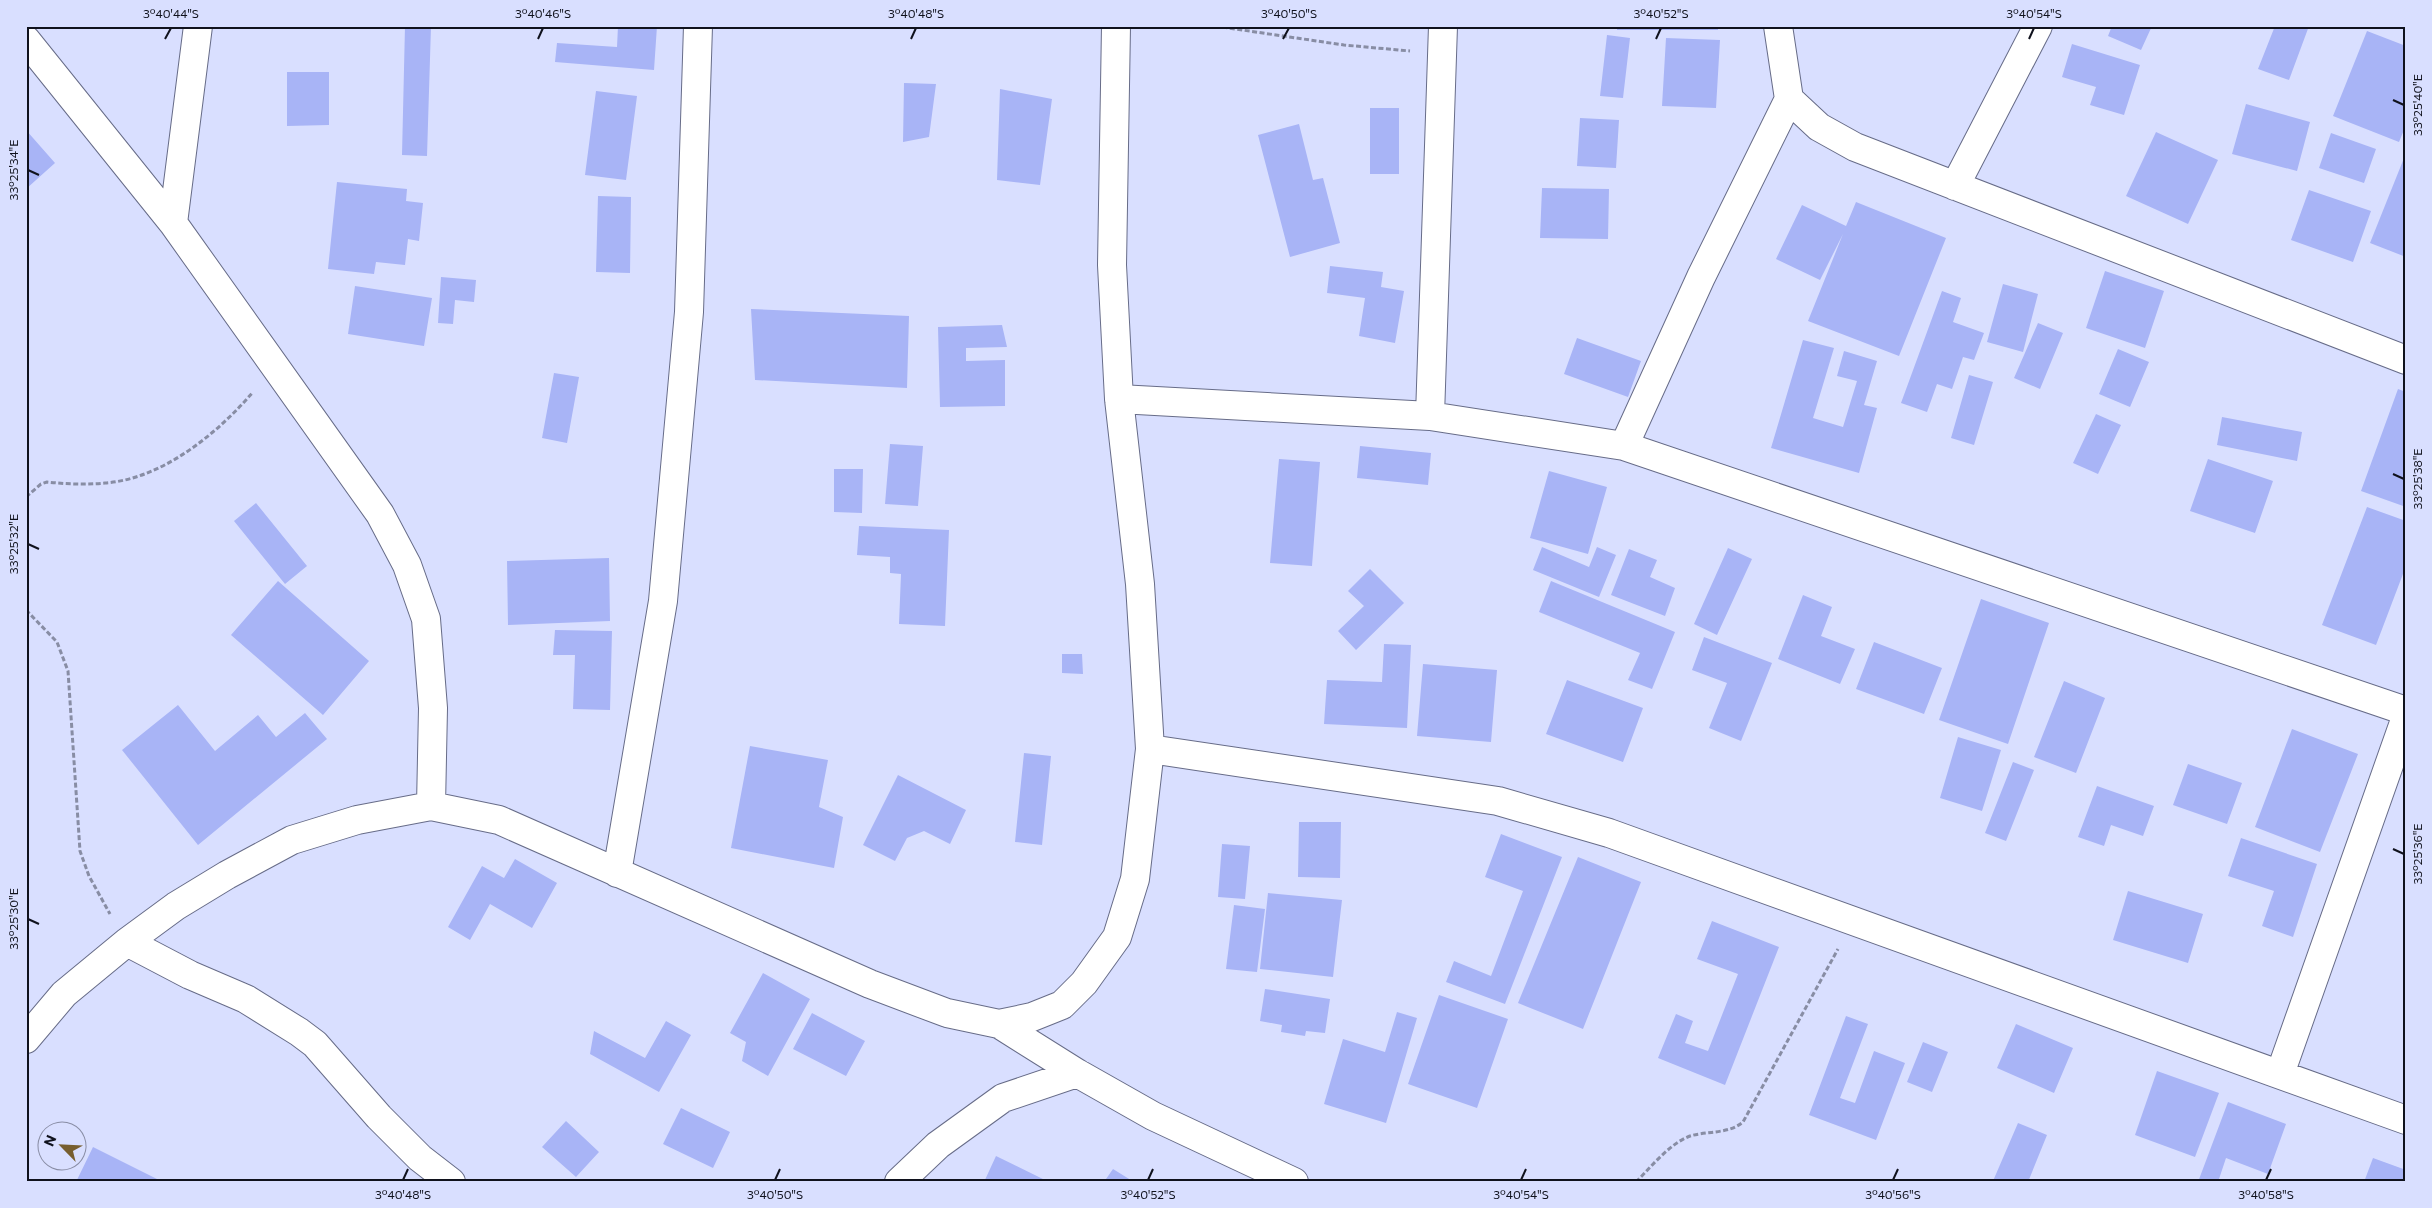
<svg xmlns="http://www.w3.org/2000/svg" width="2432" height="1208" viewBox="0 0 2432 1208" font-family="Commissioner,sans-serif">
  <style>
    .building { fill: #a8b4f6 }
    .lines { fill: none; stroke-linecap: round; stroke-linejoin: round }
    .street-casing { stroke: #676c88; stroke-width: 30 }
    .path { stroke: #888da4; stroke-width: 3; stroke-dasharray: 5 2.5; stroke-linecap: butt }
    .street { stroke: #fff; stroke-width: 28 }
    .ticks { fill: none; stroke: #10121d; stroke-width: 2 }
    .neatline { fill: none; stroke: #10121d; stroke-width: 2 }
    .ticks-label { font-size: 12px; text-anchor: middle; fill: #10121d }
  </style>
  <rect width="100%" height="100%" fill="#d9dfff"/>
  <path class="building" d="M405,26H431L427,156L402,155Z
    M618,26H657L654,70L555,62L557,43L617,47Z
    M1617,26H1718V30H1617Z
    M2112,26H2152L2141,50L2108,36Z
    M2275,26H2309L2289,80L2258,69Z
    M2367,31L2406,46V125L2399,142L2333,116Z
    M1607,35L1630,38L1623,98L1600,96Z
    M1666,38L1720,40L1716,108L1662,106Z
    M2072,44L2140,65L2124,115L2090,105L2096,87L2062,77Z
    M287,72H329V125L287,126Z
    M904,83L936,84L929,137L903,142Z
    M1000,89L1052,99L1040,185L997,180Z
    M596,91L637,96L626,180L585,175Z
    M2246,104L2310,122L2297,171L2232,154Z
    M1370,108H1399V174H1370Z
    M1580,118L1619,120L1616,168L1577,166Z
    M1299,124L1313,180L1323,178L1340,243L1290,257L1258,135Z
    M26,130L55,163L26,189Z
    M2156,132L2218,160L2188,224L2126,196Z
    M2331,133L2376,149L2364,183L2319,168Z
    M2404,158H2406V257L2370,243Z
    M337,182L407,189L406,201L423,203L419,241L408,239L405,265L376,262L374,274L328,269Z
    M1542,188L1609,189L1608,239L1540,238Z
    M2309,190L2371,211L2353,262L2291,240Z
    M598,196L631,197L630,273L596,272Z
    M1856,202L1946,238L1899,356L1808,321L1843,234L1820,280L1776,259L1802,205L1846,226Z
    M1330,266L1383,272L1381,287L1404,291L1395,343L1359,336L1365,298L1327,293Z
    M2105,271L2164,291L2145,348L2086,328Z
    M441,277L476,280L474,302L455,300L453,324L438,323Z
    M2003,284L2038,294L2023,352L1987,342Z
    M355,286L432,298L424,346L348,334Z
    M1942,291L1961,298L1953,322L1984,333L1974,360L1963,357L1952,389L1937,384L1927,412L1901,403Z
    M751,309L909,316L907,388L755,380Z
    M2038,323L2063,333L2040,389L2014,378Z
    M1002,325L1007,347L966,348V361L1005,360V406L940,407L938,327Z
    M1577,338L1641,361L1628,397L1564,374Z
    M1803,340L1834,348L1813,418L1843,427L1857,381L1837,376L1844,351L1877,361L1864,405L1877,408L1859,473L1771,448Z
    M2118,349L2149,362L2130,407L2099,394Z
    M554,373L579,377L567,443L542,438Z
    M1969,375L1993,382L1974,445L1951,438Z
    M2398,389L2406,392V507L2361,491Z
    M2096,414L2121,425L2098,474L2073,463Z
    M2222,417L2302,432L2297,461L2217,445Z
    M890,444L923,446L918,506L885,504Z
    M1360,446L1431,453L1428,485L1357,478Z
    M1279,459L1320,462L1312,566L1270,563Z
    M2208,459L2273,481L2255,533L2190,511Z
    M834,469H863L862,513L834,512Z
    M1549,471L1607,487L1588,554L1530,538Z
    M256,503L307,566L285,584L234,521Z
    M2367,507L2406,521V566L2376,645L2322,625Z
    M859,526L949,530L945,626L899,624L901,574L890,573V557L857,555Z
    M1542,547L1589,567L1597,547L1616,555L1599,597L1533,570Z
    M1728,548L1752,559L1717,635L1694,624Z
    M1629,549L1657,560L1650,577L1675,588L1665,616L1611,595Z
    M609,558L610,621L508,625L507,561Z
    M1370,569L1404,603L1356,650L1338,631L1364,606L1348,591Z
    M278,581L369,661L323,715L231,635Z
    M1551,581L1675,632L1652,689L1628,680L1640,653L1539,612Z
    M1803,595L1832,607L1821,636L1855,649L1840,684L1778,659Z
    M1981,599L2049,623L2008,744L1939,720Z
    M555,630L612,631L610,710L573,709L575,655H553Z
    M1704,637L1772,663L1741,741L1709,728L1727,683L1692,670Z
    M1874,642L1942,668L1924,714L1856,689Z
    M1384,644L1411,645L1407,728L1324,724L1327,680L1382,682Z
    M1062,654H1082L1083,674L1062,673Z
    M1423,664L1497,670L1491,742L1417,736Z
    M1567,680L1643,708L1623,762L1546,734Z
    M2064,681L2105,698L2076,773L2034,757Z
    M178,705L215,751L258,715L276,737L305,713L327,739L198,845L122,750Z
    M2292,729L2358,754L2320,852L2255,827Z
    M1958,737L2001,750L1982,811L1940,798Z
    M750,746L828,760L819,807L843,817L834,868L731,848Z
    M1024,753L1051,756L1042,845L1015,842Z
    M2013,762L2034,770L2006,841L1985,833Z
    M2188,764L2242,783L2227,824L2173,805Z
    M898,775L966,810L950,844L924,831L907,838L895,861L863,845Z
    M2097,786L2154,806L2143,836L2111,825L2104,846L2078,837Z
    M1299,822H1341L1340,878L1298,877Z
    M1501,834L1562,857L1505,1004L1446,982L1454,961L1491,976L1523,891L1485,877Z
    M2241,838L2317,864L2293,937L2262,926L2274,891L2228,876Z
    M1222,844L1250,846L1245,899L1218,897Z
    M1578,857L1641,882L1583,1029L1518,1003Z
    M515,859L557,883L532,928L490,904L470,940L448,927L482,866L504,878Z
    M2128,891L2203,914L2188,963L2113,940Z
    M1268,893L1342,900L1333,977L1260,969Z
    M1234,905L1265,909L1257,972L1226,969Z
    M1712,921L1779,947L1725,1085L1658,1058L1676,1014L1693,1021L1685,1043L1708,1051L1738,974L1697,959Z
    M763,973L810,999L768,1076L742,1061L746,1042L730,1033Z
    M1265,989L1330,999L1325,1033L1306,1031L1305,1036L1281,1032L1282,1025L1260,1021Z
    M1439,995L1508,1019L1477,1108L1408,1084Z
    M1397,1012L1417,1018L1386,1123L1324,1104L1343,1039L1385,1052Z
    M812,1013L865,1041L846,1076L793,1049Z
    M1846,1016L1868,1024L1840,1098L1855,1103L1874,1051L1905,1063L1876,1140L1809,1115Z
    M666,1021L691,1035L659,1092L590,1054L594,1031L645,1058Z
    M2016,1024L2073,1048L2054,1093L1997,1068Z
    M1923,1042L1948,1052L1932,1092L1907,1082Z
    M2157,1071L2219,1093L2195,1157L2135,1135Z
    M2228,1102L2286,1124L2268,1174L2226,1158L2218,1182H2198Z
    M681,1108L730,1132L713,1168L663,1144Z
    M566,1121L599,1152L576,1177L542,1147Z
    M2018,1123L2047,1135L2028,1182H1994L1993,1181Z
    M93,1147L163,1182H76Z
    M996,1156L1049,1182H984Z
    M2373,1158L2406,1170V1182H2364Z
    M1113,1169L1134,1182H1112L1106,1179Z"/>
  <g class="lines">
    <defs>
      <path id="street" d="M1778,26L1789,99L1819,127L1855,147L2406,360
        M26,40L173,223L380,514L407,565L426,619L433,708L431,806
        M1955,186L2038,26
        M173,223L198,26
        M1119,399L1430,416L1624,446L2406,711
        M1430,416L1443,26
        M1624,446L1701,277L1789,99
        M1150,749L1498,801L1609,833L2406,1120
        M617,873L663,601L689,312L698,26
        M127,942L190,975L246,999L299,1032L315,1044L379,1117L420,1158L451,1182
        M999,1024L1077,1073L1153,1116L1294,1182
        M26,1039L64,994L127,942L176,906L227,875L292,840L357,820L431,806L499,820L870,984L947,1013L999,1024L1032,1017L1062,1005L1084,983L1117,937L1135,879L1150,749L1140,584L1119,399L1112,265L1116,26
        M2280,1074L2406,717
        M899,1182L938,1145L1003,1098L1077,1073"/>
    </defs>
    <use href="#street" class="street-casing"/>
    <path class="path" d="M1215,26L1344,45L1410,51
      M26,497L41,484L47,482C66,484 85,485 105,483C162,479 217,434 253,392
      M26,610L57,642L68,671L80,851L89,876L110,914
      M1636,1182C1652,1166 1669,1144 1690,1136C1707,1131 1729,1134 1743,1122L1838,949"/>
    <use href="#street" class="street"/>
  </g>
  <path class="ticks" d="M165,39L171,28M538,39L543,28M911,39L916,28M1283,39L1289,28M1656,39L1661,28M2029,39L2034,28M2393,100L2404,105M28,170L39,175M2393,474L2404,479M28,544L39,549M2393,849L2404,854M28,919L39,924M403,1180L408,1169M775,1180L780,1169M1148,1180L1153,1169M1521,1180L1526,1169M1893,1180L1898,1169M2266,1180L2271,1169"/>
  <rect width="2432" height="1208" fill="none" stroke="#d9dfff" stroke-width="55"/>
  <g transform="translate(62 1146) rotate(294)"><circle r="24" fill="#d9dfff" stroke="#898da5"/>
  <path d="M0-4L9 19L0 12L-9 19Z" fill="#775e2f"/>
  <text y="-8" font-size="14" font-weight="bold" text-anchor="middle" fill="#10121d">N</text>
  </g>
  <rect x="28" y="28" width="2376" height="1152" class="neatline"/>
  <g class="ticks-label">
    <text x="171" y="18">3°40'44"S</text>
    <text x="543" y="18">3°40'46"S</text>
    <text x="916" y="18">3°40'48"S</text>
    <text x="1289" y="18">3°40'50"S</text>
    <text x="1661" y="18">3°40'52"S</text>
    <text x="2034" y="18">3°40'54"S</text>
    <text transform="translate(2418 105) rotate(-90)" y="4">33°25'40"E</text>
    <text transform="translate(14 170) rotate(-90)" y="4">33°25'34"E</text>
    <text transform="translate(2418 479) rotate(-90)" y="4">33°25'38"E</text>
    <text transform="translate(14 544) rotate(-90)" y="4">33°25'32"E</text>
    <text transform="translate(2418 854) rotate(-90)" y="4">33°25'36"E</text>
    <text transform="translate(14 919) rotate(-90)" y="4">33°25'30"E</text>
    <text x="403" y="1199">3°40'48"S</text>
    <text x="775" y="1199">3°40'50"S</text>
    <text x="1148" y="1199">3°40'52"S</text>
    <text x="1521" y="1199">3°40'54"S</text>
    <text x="1893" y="1199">3°40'56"S</text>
    <text x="2266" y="1199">3°40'58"S</text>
  </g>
</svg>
